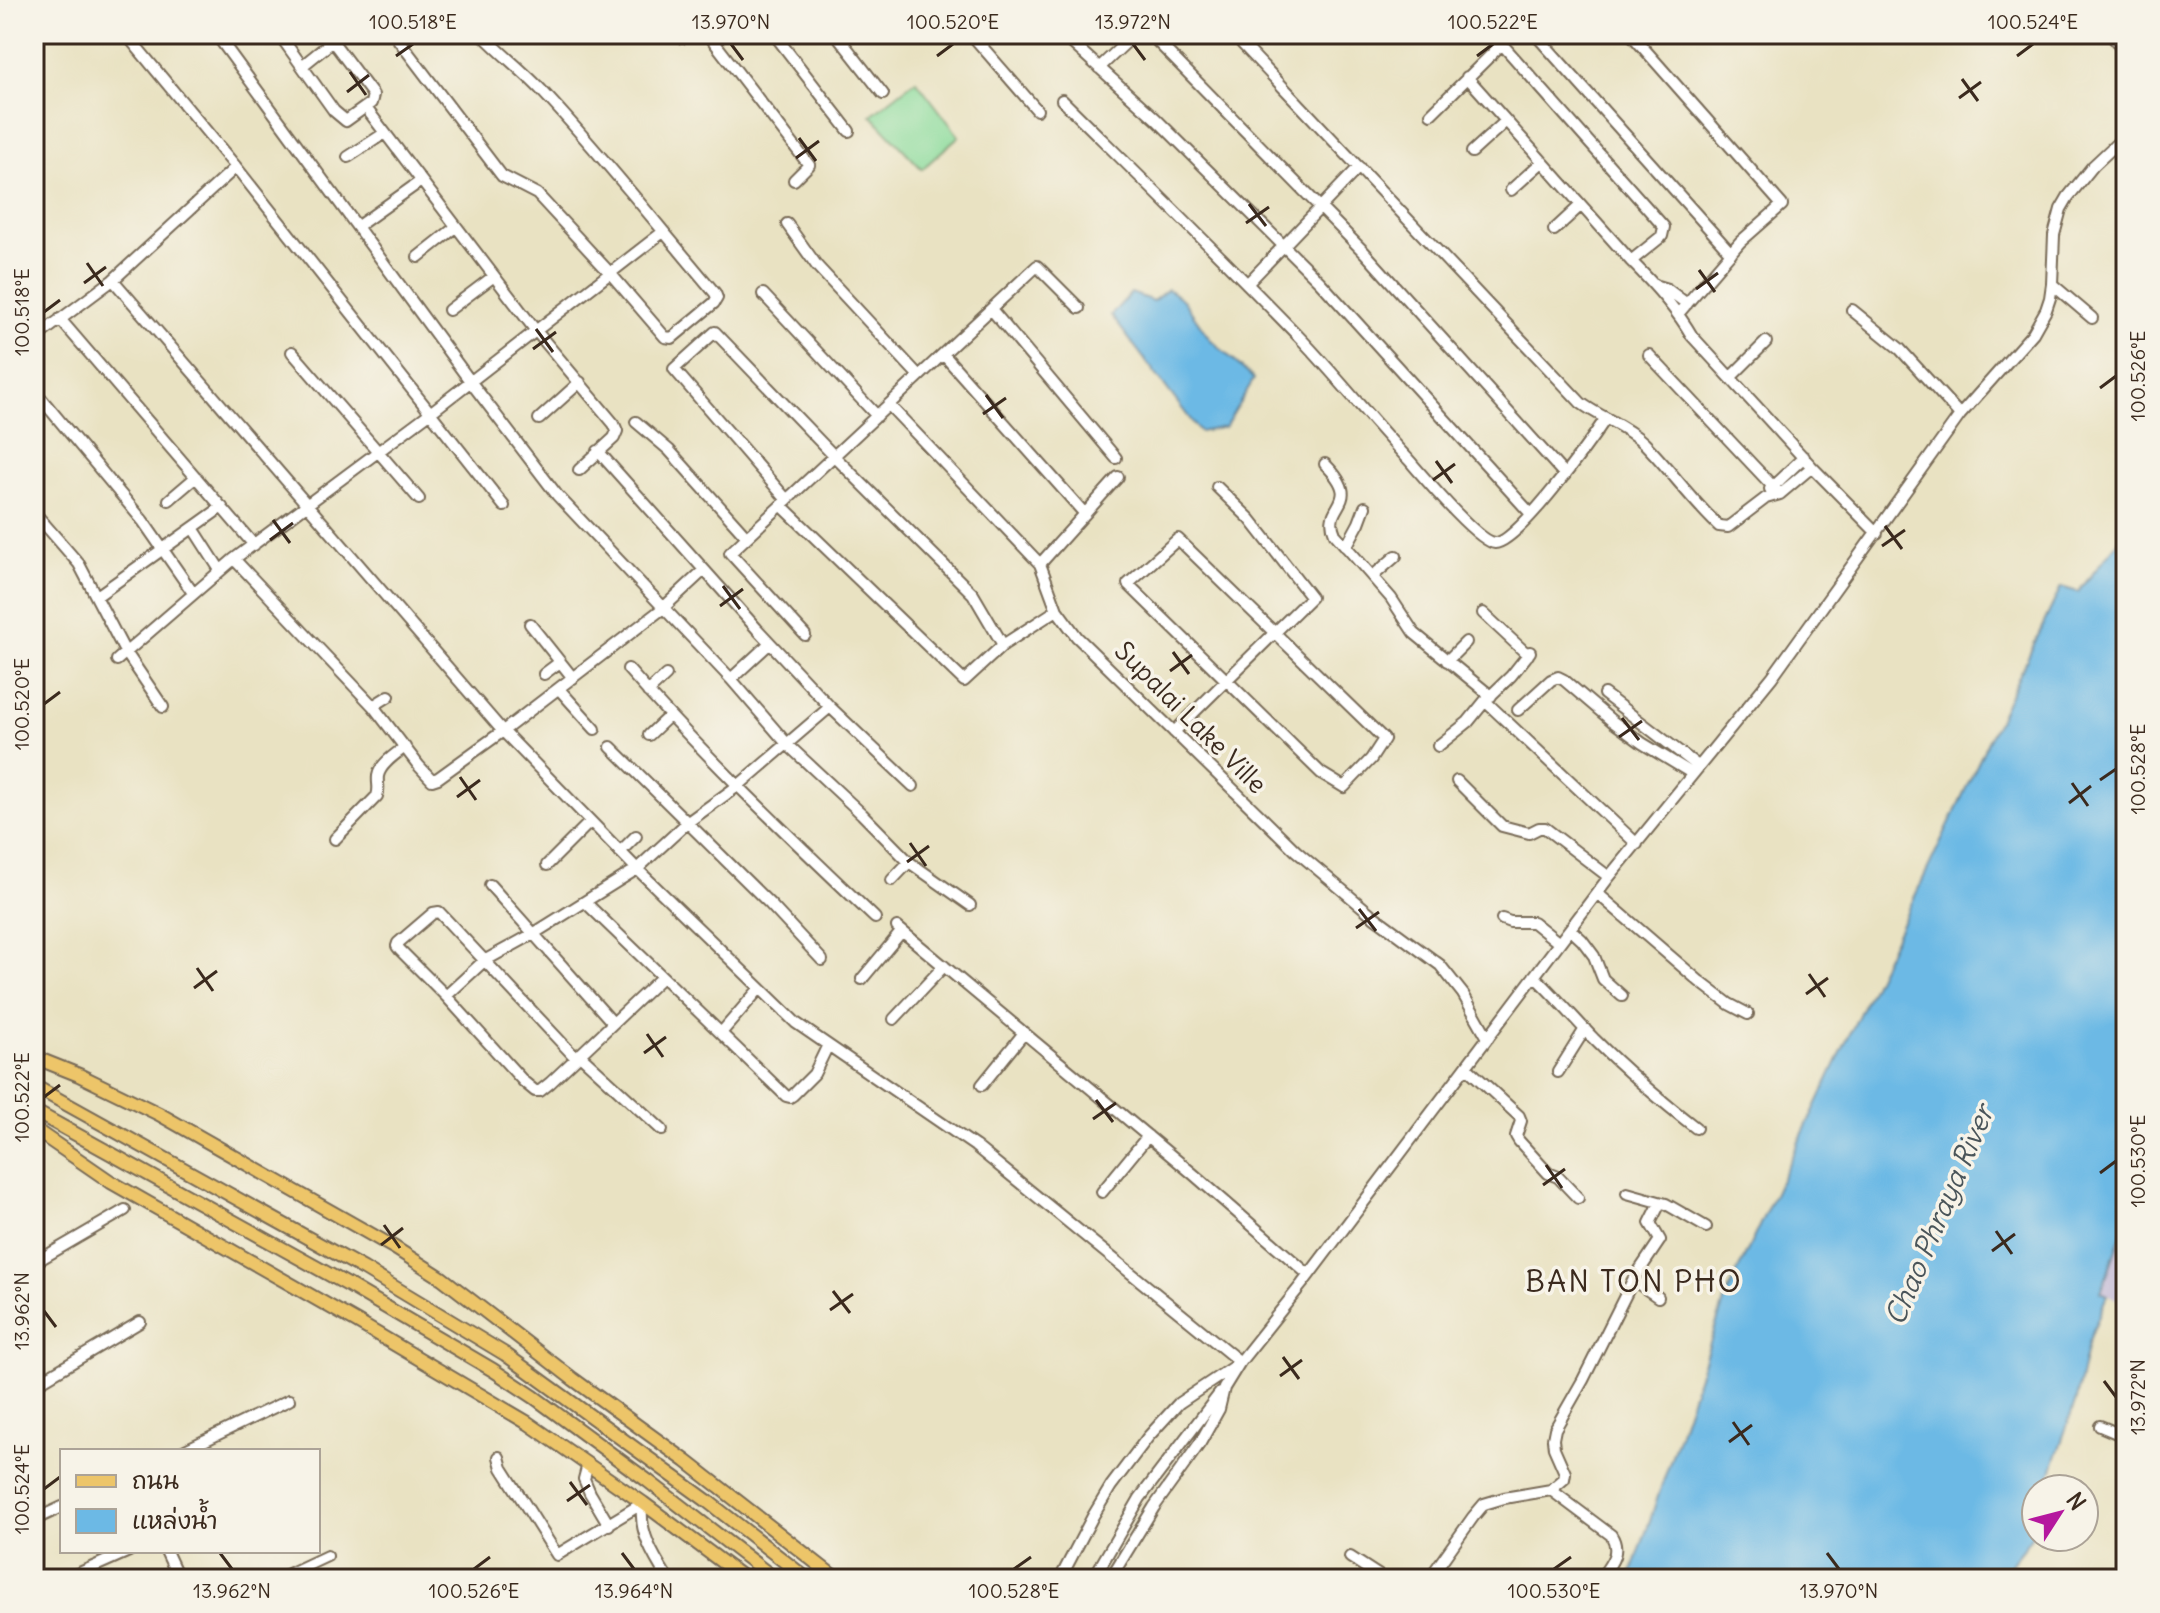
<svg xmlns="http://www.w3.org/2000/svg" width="2160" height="1613" viewBox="0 0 2160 1613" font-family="Delius,'Playpen Sans Thai',sans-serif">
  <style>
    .industrial { fill: #c8bfd8 }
    .green { fill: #8bdb9b; stroke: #63825c; stroke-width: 2 }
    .water { fill: #6cb9e5; stroke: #547282; stroke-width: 2 }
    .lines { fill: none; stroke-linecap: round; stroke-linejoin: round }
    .minor-casing { stroke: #786a57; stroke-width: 14 }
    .major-casing { stroke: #786a57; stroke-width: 16 }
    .minor { stroke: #fff; stroke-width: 10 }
    .major { stroke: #edc569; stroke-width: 12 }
    .ticks { fill: none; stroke: #3b2a1e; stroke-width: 3 }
    .labels { text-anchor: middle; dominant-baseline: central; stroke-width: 7; stroke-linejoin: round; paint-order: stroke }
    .street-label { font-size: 26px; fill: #3b2a1e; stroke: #f7f3e8 }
    .water-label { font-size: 28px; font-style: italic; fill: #4a555a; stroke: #f7f3e8 }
    .quarter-label { font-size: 30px; letter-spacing: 2px; fill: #3b2a1e; stroke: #f7f3e8 }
    .neatline { fill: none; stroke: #3b2a1e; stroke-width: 3 }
    .ticks-label { font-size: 20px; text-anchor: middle; fill: #3b2a1e }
  </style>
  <rect width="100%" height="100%" fill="#f7f3e8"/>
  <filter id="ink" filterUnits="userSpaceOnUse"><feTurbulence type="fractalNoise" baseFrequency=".0125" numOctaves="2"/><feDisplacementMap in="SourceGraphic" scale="16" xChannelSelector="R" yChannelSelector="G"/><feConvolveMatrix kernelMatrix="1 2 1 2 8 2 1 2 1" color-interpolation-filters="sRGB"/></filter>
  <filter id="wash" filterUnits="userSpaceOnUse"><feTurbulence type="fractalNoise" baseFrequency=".006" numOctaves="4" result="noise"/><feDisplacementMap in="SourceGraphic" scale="32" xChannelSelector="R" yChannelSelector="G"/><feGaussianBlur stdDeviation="1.8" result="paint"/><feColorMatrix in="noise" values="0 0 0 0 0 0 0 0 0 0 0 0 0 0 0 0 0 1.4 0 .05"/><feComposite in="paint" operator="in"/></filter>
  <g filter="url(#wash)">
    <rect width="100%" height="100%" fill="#e9e2c2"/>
    <path class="industrial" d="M2126,1221V1303L2100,1292Z"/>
    <path class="green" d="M916,80L959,136L922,169L871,115Z"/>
    <path class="water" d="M1168,289L1183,300L1210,339L1254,379L1225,427L1200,432L1111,315L1131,293L1153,301Z
      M2126,532V1221L2101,1292L2107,1295L2088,1343L2076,1400L2045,1489H2036C2036,1504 2038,1521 2032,1535C2024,1551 2008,1560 2006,1579H1630L1726,1296L2061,587L2078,592Z"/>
  </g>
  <g filter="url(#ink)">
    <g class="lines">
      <defs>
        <path id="minor" d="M126,34L236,167L504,506
          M216,34L470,381L557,495L731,679L788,745L862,814L909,862L970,905
          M279,34L334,111L346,121L371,103L373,95L327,34
          M394,34L502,176L537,194L610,273L665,337L672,338L714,303L717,298L715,293C658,226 604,157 544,93C525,72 502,55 482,34
          M708,34L809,165L794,180
          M774,34L849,131
          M836,34L883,94
          M971,34L1037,110
          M1062,34L1156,119L1320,282L1531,514
          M1150,34L1365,253L1565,475
          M1233,34L1581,403C1601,418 1625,425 1644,443C1670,469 1692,501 1719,526L1728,527L1766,498L1780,494L1812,467
          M1493,34L1664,227L1662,236L1631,261C1654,284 1676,308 1692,336L1812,467L1877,533
          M1535,34L1731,253
          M1631,34L1782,205L1740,242L1678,314
          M2111,34L2126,55
          M682,38L686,34
          M302,66L333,41
          M1099,68L1135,34
          M1467,77L1631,261
          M1062,100C1143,180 1224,259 1303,341C1339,379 1372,421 1408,459C1422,475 1478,542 1495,543C1517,544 1592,439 1606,418
          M366,108L536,331L614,424L617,431L614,438L579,470
          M1431,114L1502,44
          M1472,152L1506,121
          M348,157L385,133
          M1511,190L1542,162
          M787,224L817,266L919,376
          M358,226L421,181
          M1554,230L1580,206
          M418,257L456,227
          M113,280L500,728L637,869L760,988L796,1023L975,1146L1240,1362
          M1247,284L1359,167
          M2052,284L2092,318
          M1657,286L1667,289L1687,304
          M763,294L877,416
          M991,309L1116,458
          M449,310L494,276
          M1852,310L1900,349L1960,415
          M60,319L254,545
          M34,339L113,280L236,167
          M292,352L419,499
          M943,354L1085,514
          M1649,355L1780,494
          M1731,377L1766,342
          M34,390L143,521L193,593
          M889,405L1040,564L1057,610L1077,637L1296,851L1372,915L1440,965L1463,994L1488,1038
          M539,419L580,382
          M636,422L669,450L747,537
          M598,451L757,629L830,707L913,786
          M1325,464C1366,505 1321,503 1335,534L1391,598L1414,633L1491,696
          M1770,489L1804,457
          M169,500L196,477
          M787,500L674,369L715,332L834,456L973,594L1003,645
          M781,505L964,681L1003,645L1057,610
          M34,512L79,564L123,648L163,707
          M193,528L220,570
          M1178,539L1384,739L1371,759L1344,787L1321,773L1128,584Z
          M1346,547L1359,523L1365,507
          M234,559L373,706L419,766L432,780L438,778L503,731L662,609L704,570
          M1040,564L1118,477
          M1373,576L1396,556
          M97,596L222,507
          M1483,613L1528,655
          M530,624L573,678
          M805,635L730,553L1037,266L1079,308
          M117,660L234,559L430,413L663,232
          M1447,661L1466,642
          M628,669C705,757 790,837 875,918
          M544,674L560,662
          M731,679L770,643
          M559,689L595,729
          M648,692L666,675
          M1604,694L1698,766
          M1485,701L1637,844
          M373,706L389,696
          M1518,710L1551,680L1558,677L1564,680L1612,721L1642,743L1693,774
          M1174,732L1311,597L1250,519L1217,487
          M649,735L669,716
          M1438,746L1468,722L1485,701L1511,676L1530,652
          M611,747L770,904L822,960
          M1457,781L1502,826L1529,833L1539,828H1545L1609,877
          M335,839L377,796C380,788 377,784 378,776C380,764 396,754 405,747
          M620,852L636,836
          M547,865L590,822
          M892,880L909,862
          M490,885L613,1023
          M1597,893L1699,981L1729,1004L1748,1014
          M585,902L786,1096L790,1097L793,1095L814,1074L828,1045
          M1502,919L1510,922H1533L1559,943
          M897,927L1192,1173L1309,1275
          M1570,929L1582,940L1594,956L1603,979L1622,996
          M1534,976C1555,996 1574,1018 1594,1039C1626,1071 1660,1100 1696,1128
          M862,979L902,931
          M446,996L484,961L533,934L637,869L688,822L739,785L830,707
          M894,1019L944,966
          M721,1033L760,988
          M579,1054L662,1130
          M575,1057L439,912L433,913L398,943L397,946L400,950L446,996L524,1082L535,1091H540L550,1083L662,977
          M1466,1067L1519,1116L1521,1121L1516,1136L1519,1141L1548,1173L1558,1177L1578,1198
          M1558,1072L1585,1029
          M982,1085L1024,1033
          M1102,1192L1148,1136
          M1627,1193L1666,1204L1706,1227
          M34,1263L125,1210
          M1633,1280L1658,1297
          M34,1385L140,1322
          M2100,1426L2126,1437
          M183,1451L289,1400
          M499,1457L502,1468L557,1555L643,1503
          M588,1464L584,1479L590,1493L609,1525
          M1551,1490L1611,1535C1622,1552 1610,1565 1600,1579
          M643,1503C637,1530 654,1557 668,1579
          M34,1520L62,1507
          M166,1551L179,1579
          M1350,1557L1384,1579
          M66,1579L129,1551
          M278,1579L327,1556
          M1060,1579L1093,1516L1111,1486L1148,1437L1179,1403L1236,1365
          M1093,1579L1140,1498L1220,1393
          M1110,1579L1154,1507L1200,1443L1219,1409L1224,1388L1240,1362L1302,1284L1609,877L1772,677L1960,415L2033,333L2046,310L2050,298L2052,284L2054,235L2061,209L2068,197L2093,166L2126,135
          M1429,1579L1473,1517L1484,1504L1504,1498L1551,1490L1564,1479L1565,1473L1554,1448L1553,1439L1555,1429L1583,1380L1633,1280L1660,1240L1650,1223L1660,1203"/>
        <path id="major" d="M34,1057L79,1075L159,1114L395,1248L442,1278L573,1379L686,1461L837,1579
          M34,1086L364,1269L505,1354L706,1500L807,1579
          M34,1111L350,1286L493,1370L534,1397L648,1481L775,1579
          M34,1129L111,1182L357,1322L528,1423L643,1503L745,1579"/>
      </defs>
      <use href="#minor" class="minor-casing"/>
      <use href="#major" class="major-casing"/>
      <use href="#minor" class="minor"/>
      <use href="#major" class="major"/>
    </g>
  </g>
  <path class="ticks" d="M731,44L743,60M1133,44L1145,60M396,56L413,44M937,56L953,44M1477,56L1493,44M2017,56L2033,44M350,72L366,95M1962,79L1978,101M347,92L369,75M1959,98L1981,82M799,138L816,161M796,158L819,141M1249,204L1266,226M1246,223L1269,207M87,263L103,286M1699,270L1715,292M84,283L106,267M1696,289L1718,273M44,312L60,300M536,329L553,352M533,349L556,332M2100,388L2116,376M986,395L1003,418M983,414L1006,398M1436,461L1452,483M1433,480L1455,464M273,520L290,543M1885,526L1902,549M270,540L293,523M1882,546L1905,530M723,586L740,609M720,606L743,589M1173,652L1189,674M1170,671L1192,655M44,704L60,692M1622,718L1639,740M1619,737L1642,721M460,777L476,800M2100,780L2116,769M2072,783L2088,806M457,797L480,780M2069,803L2091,786M910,843L926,866M907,862L929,846M1359,909L1376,931M1356,928L1379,912M197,968L213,991M1809,974L1825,997M194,988L217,971M1806,994L1828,978M647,1034L663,1057M644,1053L666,1037M44,1097L60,1085M1096,1100L1113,1122M1093,1119L1116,1103M1546,1165L1562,1188M2100,1173L2116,1161M1543,1185L1565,1169M384,1225L400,1248M1996,1231L2012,1254M381,1245L403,1228M1992,1251L2015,1234M833,1291L850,1313M830,1310L853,1294M44,1311L56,1327M1283,1357L1299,1379M1280,1376L1302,1360M2104,1381L2116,1397M1733,1422L1749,1445M1729,1442L1752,1425M570,1482L587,1505M44,1489L60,1477M567,1501L590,1485M220,1553L232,1569M622,1553L634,1569M1827,1553L1839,1569M474,1569L490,1557M1014,1569L1031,1557M1554,1569L1571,1557"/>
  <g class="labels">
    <g class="street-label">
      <text transform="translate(1191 717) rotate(45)">Supalai Lake Ville</text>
    </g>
    <g class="water-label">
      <text transform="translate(1939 1215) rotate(-67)">Chao Phraya River</text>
    </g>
    <g class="quarter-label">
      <text x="1634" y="1281">BAN TON PHO</text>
    </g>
  </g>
  <rect width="2160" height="1613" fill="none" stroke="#f7f3e8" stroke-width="88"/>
  <rect x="60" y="1449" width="260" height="104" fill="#f7f3e8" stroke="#aca397" stroke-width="2"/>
  <rect x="76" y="1475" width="40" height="12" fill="#edc569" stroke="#aca397" stroke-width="2"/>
  <text x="132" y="1489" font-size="24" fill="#3b2a1e">ถนน</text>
  <rect x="76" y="1509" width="40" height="24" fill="#6cb9e5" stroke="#aca397" stroke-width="2"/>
  <text x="132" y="1529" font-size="24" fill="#3b2a1e">แหล่งน้ำ</text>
  <g transform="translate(2060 1513) rotate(54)"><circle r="38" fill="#f7f3e8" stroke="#aca397" stroke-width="2"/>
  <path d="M0-6L14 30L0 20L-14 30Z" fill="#b5179e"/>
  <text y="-12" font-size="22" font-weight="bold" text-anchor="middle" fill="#3b2a1e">N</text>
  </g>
  <rect x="44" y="44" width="2072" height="1525" class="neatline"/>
  <g class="ticks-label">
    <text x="413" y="29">100.518°E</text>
    <text x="731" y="29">13.970°N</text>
    <text x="953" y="29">100.520°E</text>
    <text x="1133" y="29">13.972°N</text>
    <text x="1493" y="29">100.522°E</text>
    <text x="2033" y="29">100.524°E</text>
    <text transform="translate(22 312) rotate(-90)" y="7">100.518°E</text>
    <text transform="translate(2138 376) rotate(-90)" y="7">100.526°E</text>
    <text transform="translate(22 704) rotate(-90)" y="7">100.520°E</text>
    <text transform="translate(2138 769) rotate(-90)" y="7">100.528°E</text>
    <text transform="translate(22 1097) rotate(-90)" y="7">100.522°E</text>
    <text transform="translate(2138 1161) rotate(-90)" y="7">100.530°E</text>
    <text transform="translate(22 1311) rotate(-90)" y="7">13.962°N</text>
    <text transform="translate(2138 1397) rotate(-90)" y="7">13.972°N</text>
    <text transform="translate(22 1489) rotate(-90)" y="7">100.524°E</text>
    <text x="232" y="1598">13.962°N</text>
    <text x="474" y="1598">100.526°E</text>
    <text x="634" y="1598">13.964°N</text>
    <text x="1014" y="1598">100.528°E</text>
    <text x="1554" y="1598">100.530°E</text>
    <text x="1839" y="1598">13.970°N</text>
  </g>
</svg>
